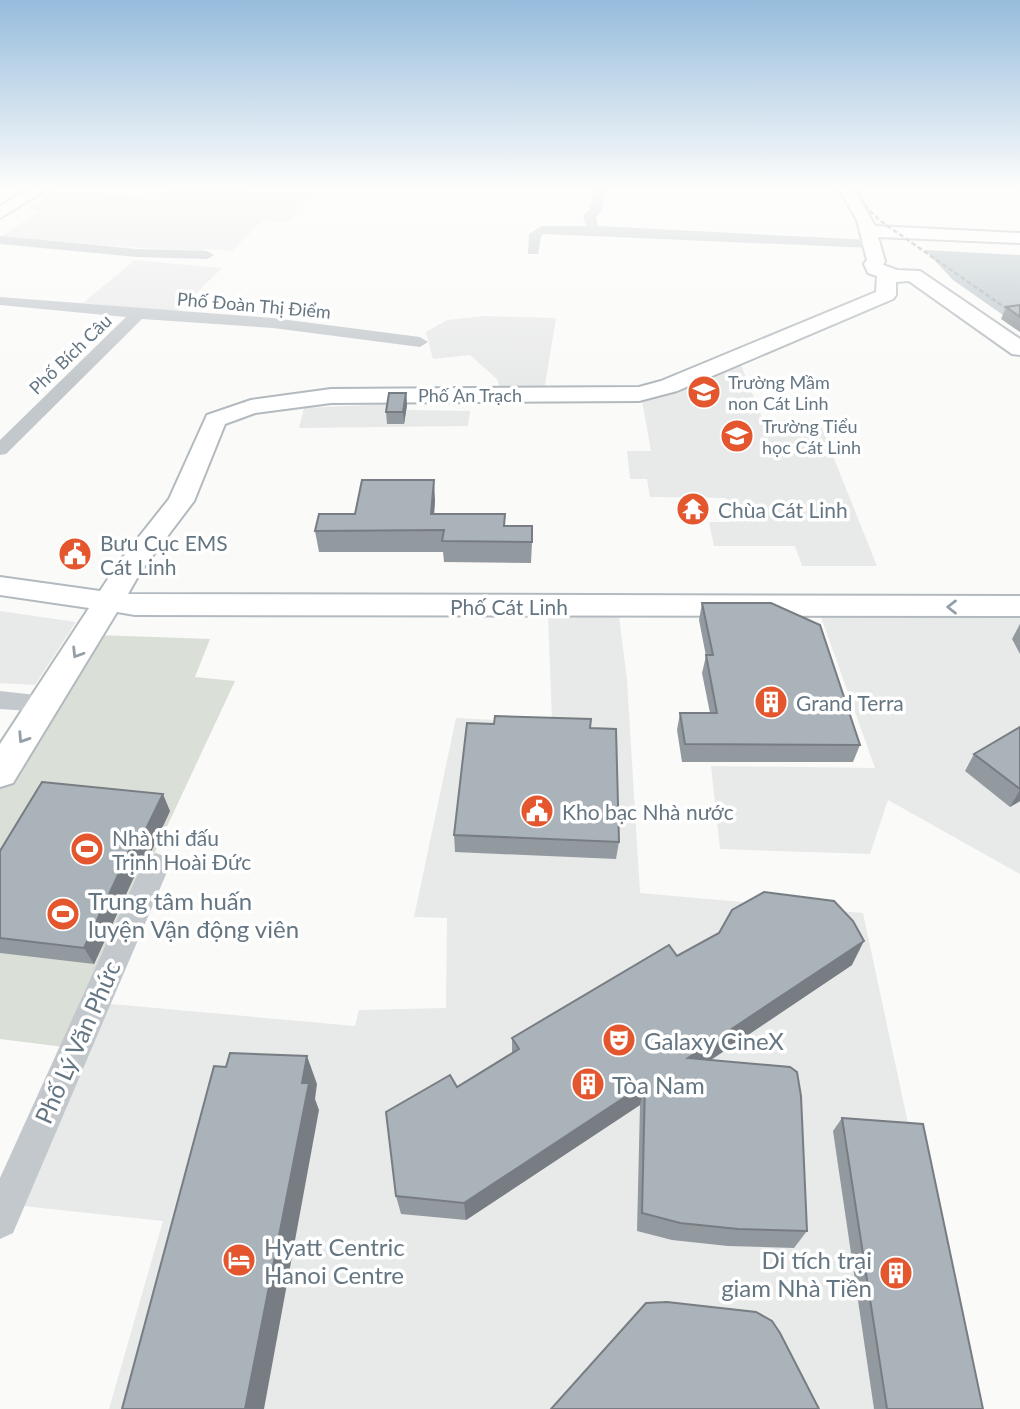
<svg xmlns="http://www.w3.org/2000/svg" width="1020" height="1409" viewBox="0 0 1020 1409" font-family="Lato,sans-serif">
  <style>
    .built { fill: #e8e9e9 }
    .green { fill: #dadfd7 }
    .water { fill: #bbc7cb }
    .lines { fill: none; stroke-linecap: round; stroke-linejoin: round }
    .secondary-casing { stroke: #b3babf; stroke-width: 4 }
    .street { fill: #c3c8cc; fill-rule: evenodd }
    .secondary { fill: #fff; fill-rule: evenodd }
    .rail { stroke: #a2aab0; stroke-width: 2.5; stroke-dasharray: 5 2.5; stroke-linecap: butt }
    .wall { fill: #929a9f }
    .shaded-wall { fill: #777d82 }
    .building { fill: #aab3b9; stroke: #777d82; stroke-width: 2 }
    .oneway { stroke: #939fa8 }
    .labels { text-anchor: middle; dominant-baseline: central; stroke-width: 7; stroke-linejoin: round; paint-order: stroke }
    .far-street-label { font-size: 18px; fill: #657683; stroke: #fff }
    .far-poi-label { font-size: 18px; fill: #657683; stroke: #fff; text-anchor: start }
    .poi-label { font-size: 21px; fill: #657683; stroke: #fff; text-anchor: start }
    .street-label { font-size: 21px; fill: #657683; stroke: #fff }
    .near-poi-label { font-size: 24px; fill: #657683; stroke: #fff; text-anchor: start }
    .near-street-label { font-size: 24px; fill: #657683; stroke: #fff }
  </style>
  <rect width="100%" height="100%" fill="#fafaf8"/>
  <path class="built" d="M174,188L313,193L287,222L263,220L232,251L206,249L202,252L0,238L39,211L27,209L53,191L160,199Z
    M135,260L222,268L177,312L83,303Z
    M485,316L556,318L544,391L500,390L497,379L470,355L433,359L426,332L447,320Z
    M739,360L763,420L819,421L877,566H802L795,546H714L709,522H731L726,498L650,497L647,479H630L627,451H651L641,395Z
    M407,403V410L470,411L468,426L299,428L304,408Z
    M0,611L76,622L35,685L0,683Z
    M548,615L619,616L627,680L640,893L863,913L911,1137L874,1409H109L163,1221L13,1205L100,1003L355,1026L359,1010L446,1008L447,918L414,917L456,718L552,723Z
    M821,617H1020V874L888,800L870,854L720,849L711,766L875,768Z"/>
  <path class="green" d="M97,635L210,639L195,677L235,681L64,1047L0,1039V788Z"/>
  <path class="water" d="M925,250L1020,255V327L953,280Z"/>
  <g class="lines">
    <defs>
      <path id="secondary" d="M33,186H52L0,218V206Z
        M837,186H853L875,226L1020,233V243L878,237L885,261L883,265L897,270L920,271L1020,339V355L1012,354L909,281L896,282V295L893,299L677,391L639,401L331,403L255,413L225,424L194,501L141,571L128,594L1020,596V616L135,615L117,612L13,783L0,787V744L89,608L0,595V577L100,591L119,562L169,499L207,415L251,400L331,389L639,387L661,381L876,292L877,276L868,273L864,264L867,260L857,220Z"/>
    </defs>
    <use href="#secondary" class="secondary-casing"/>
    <path class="street" d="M595,186H607L601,212L596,217L598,226L871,240L878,244L871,248L545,234L541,236L538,254H528L529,234L542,226H586L583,216L589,210Z
      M0,236L137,249L207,251L214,255L207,259L137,257L0,244Z
      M0,297L273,318L420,337L428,342L420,347L273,328L142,319L6,454L0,455V440L126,317L0,305Z
      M0,691L54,697L57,703L54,709L45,712L0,709Z
      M156,853L166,857L170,865L13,1233L0,1239V1178L142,865L146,857Z"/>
    <use href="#secondary" class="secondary"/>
    <path class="rail" d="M853,186L867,208L882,222L1020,318"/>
  </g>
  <path class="wall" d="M1020,305V332L1001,319L1006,307Z
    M406,393L407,405L404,424H387L386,412Z
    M435,500L434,514H505V526L532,542L531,563L444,562L443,552H319L315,531Z
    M702,603L860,745L853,762H682L677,730L680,713H710L702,673L706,656L699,620Z
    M1020,624V654L1012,639Z
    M1020,727V801L1010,807L965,771L974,754Z
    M590,728L619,842L616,859L455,852L454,835Z
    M170,811L151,852L144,856L140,864L94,964L0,953V851Z
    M677,956L852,965L711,1060L807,1231L794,1248L728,1246L672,1240L637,1231L640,1105L466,1220L401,1214L396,1196L457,1087L512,1053V1038Z
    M842,1118L983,1409H874L833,1131Z"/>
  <path class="shaded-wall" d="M406,393L407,405L404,424L403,412Z
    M434,480L435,500L433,530L431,514Z
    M1020,790V801L1010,807Z
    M163,794L170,811L151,852L144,856L140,864L94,964L84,948L136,839Z
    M864,941L852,965L682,1079L688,1058Z
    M307,1056L317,1084L315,1099L319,1110L264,1409H245Z
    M645,1084L640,1105L466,1220L464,1203Z"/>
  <path class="building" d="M1020,305V317L1006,307Z
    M389,393H406L403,412H386Z
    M362,480H434L431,514H505L504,526H532V542L442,541L444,530L315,531L319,514H355Z
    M702,603H771L820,625L860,745L685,744L680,713H717L706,655H713Z
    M495,716L591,719L590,728L616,729L619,842L454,835L467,723L494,724Z
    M1020,727V789L974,754Z
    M42,782L163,794L143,835L136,839L131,847L84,948L0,938V851Z
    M764,892L834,901L853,921L864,941L688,1058L790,1067L797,1072L801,1096L807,1231L738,1229L680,1223L642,1213L645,1084L464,1203L396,1196L386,1112L450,1075L457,1087L519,1049L512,1038L669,945L677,956L719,933L732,910Z
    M230,1053L307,1056L302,1083H309L245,1409H122L214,1066L226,1067Z
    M842,1118L923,1124L983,1409H887Z
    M667,1302L756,1312L772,1321L780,1333L819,1409H551L646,1303Z"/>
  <defs><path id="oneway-chevron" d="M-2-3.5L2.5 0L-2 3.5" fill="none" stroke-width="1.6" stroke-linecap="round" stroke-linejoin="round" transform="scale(1.75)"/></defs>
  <g class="oneway">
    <use href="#oneway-chevron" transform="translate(952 607) rotate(180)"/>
    <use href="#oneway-chevron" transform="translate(77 653) rotate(122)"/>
    <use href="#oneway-chevron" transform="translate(23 738) rotate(123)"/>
  </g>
  <linearGradient id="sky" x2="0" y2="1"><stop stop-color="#96bcdc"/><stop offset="0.49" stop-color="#fdfdfc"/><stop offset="1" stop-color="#fdfdfc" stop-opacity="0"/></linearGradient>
  <rect width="1020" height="383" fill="url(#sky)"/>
  <defs>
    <symbol id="school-disc" viewBox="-11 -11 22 22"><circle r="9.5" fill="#e4572e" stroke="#fff"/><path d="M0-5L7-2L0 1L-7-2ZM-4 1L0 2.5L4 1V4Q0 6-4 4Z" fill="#fff"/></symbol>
    <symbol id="temple-disc" viewBox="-11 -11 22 22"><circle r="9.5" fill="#e4572e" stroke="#fff"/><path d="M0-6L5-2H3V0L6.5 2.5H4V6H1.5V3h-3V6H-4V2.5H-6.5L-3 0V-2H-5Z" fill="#fff"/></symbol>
    <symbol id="civic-disc" viewBox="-11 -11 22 22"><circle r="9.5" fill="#e4572e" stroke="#fff"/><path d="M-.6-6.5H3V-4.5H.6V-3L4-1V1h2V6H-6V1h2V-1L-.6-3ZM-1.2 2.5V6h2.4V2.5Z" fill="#fff"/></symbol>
    <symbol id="building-disc" viewBox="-11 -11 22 22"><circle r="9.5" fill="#e4572e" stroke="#fff"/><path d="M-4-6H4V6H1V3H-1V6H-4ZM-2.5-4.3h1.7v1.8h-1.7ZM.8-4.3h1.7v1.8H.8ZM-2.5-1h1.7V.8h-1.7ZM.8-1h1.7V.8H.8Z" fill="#fff"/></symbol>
    <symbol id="stadium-disc" viewBox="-11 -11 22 22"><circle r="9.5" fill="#e4572e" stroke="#fff"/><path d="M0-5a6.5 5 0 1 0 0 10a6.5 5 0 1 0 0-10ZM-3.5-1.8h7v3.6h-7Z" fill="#fff"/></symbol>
    <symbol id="theatre-disc" viewBox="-11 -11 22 22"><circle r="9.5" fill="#e4572e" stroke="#fff"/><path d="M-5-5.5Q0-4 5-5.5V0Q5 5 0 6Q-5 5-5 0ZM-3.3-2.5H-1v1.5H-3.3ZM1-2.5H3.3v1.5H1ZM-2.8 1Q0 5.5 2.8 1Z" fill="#fff"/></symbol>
    <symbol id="hotel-disc" viewBox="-11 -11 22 22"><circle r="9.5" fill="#e4572e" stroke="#fff"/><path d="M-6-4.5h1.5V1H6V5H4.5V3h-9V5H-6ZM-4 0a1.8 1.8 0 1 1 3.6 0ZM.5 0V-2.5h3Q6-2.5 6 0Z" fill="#fff"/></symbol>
  </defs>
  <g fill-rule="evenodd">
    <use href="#school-disc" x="685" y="373" width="38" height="38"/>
    <use href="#school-disc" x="718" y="417" width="38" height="38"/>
    <use href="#temple-disc" x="674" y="490" width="38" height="38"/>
    <use href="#civic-disc" x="56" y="535" width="38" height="38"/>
    <use href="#building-disc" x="752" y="683" width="38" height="38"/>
    <use href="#civic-disc" x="518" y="792" width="38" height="38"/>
    <use href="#stadium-disc" x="68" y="830" width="38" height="38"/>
    <use href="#stadium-disc" x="44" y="895" width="38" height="38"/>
    <use href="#theatre-disc" x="600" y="1021" width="38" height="38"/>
    <use href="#building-disc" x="569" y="1065" width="38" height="38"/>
    <use href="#hotel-disc" x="220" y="1241" width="38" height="38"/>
    <use href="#building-disc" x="877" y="1254" width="38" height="38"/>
  </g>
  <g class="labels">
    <g class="far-street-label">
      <text transform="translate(254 305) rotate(5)">Phố Đoàn Thị Điểm</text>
      <text transform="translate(70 354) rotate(-44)">Phố Bích Câu</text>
      <text x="470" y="395">Phố An Trạch</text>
    </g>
    <g class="far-poi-label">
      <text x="728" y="382">Trường Mầm<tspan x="728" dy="21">non Cát Linh</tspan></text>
      <text x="762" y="426">Trường Tiểu<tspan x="762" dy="21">học Cát Linh</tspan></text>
    </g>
    <g class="poi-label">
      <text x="718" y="509">Chùa Cát Linh</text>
      <text x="100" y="542">Bưu Cục EMS<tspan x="100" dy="24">Cát Linh</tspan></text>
      <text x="796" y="702">Grand Terra</text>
      <text x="562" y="811">Kho bạc Nhà nước</text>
      <text x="112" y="837">Nhà thi đấu<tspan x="112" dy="24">Trịnh Hoài Đức</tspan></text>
    </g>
    <g class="street-label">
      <text x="509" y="606">Phố Cát Linh</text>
    </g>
    <g class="near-poi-label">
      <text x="88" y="900">Trung tâm huấn<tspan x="88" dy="28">luyện Vận động viên</tspan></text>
      <text x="644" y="1040">Galaxy CineX</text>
      <text x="612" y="1084">Tòa Nam</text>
      <text x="264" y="1246">Hyatt Centric<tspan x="264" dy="28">Hanoi Centre</tspan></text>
      <text x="872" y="1259" text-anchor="end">Di tích trại<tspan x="872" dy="28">giam Nhà Tiền</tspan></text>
    </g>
    <g class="near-street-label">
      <text transform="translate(77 1042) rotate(-66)">Phố Lý Văn Phức</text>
    </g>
  </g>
</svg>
